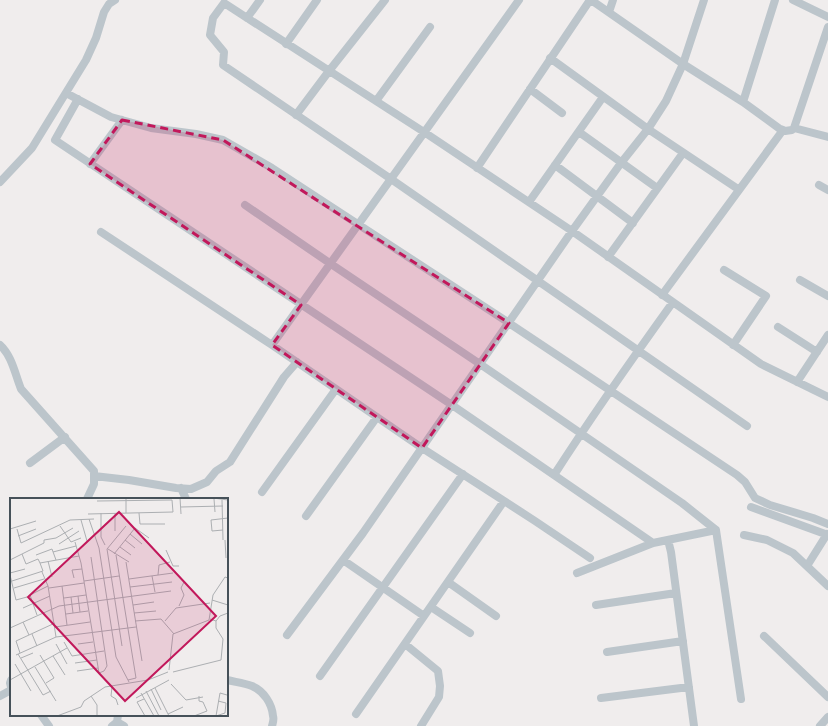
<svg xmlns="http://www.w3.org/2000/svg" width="828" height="726" viewBox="0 0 828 726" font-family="Barlow,sans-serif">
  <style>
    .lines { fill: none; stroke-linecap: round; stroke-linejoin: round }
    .minor { stroke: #bcc5cb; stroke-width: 8 }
    .marked { fill: #c2185b; fill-opacity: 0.2; stroke: #c2185b; stroke-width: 3; stroke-dasharray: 8 5; stroke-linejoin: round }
    .inset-road { fill: none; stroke: #acafb2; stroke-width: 1 }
    .view { fill: #c2185b; fill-opacity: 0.15; stroke: #c2185b; stroke-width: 2 }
    .inset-edge { fill: none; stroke: #465159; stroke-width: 2 }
  </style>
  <rect width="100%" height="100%" fill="#f0eded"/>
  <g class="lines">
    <path class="minor" d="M591,0L683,64L743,102L780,129L785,131L792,130L794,128L828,27
      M793,0L828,17
      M609,12L613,0
      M247,18L260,0
      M286,44L317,0
      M550,58L648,129L738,189
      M530,89L562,113
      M66,93L111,117L151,128L196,134L223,140L272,168L509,323L737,475L745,482L755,498L770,505L813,518L828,524
      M78,99L55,140L452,405L653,543
      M376,101L430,27
      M743,102L775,0
      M296,115L329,71L385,0
      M794,128L828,137
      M579,132L657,188
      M90,164L122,120
      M555,165L633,223
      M477,168L590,0
      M0,182L32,148L86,60L96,38L104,12L109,4L115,0
      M819,185L828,190
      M529,202L603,97
      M245,205L331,264L480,364L682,503L716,530L741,699
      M101,232L272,345L422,448L535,521L590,558
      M608,257L683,153
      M724,270L766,296L733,345
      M800,280L828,296
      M662,295L783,130
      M778,327L817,352
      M0,345C12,356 15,374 21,389L94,471V484L87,499
      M272,345L519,0
      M797,382L828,335
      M747,426L391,179L223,65L224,52L210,35L213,18L224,3L424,132L572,231L761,364L828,397
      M30,463L65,437
      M554,475C592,416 632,359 673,302
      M94,476L129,480L176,488L191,489L207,482L216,471L230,462L284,377L297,362
      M181,488L186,499
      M262,492L336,389
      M751,507L828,535
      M306,516L377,417
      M744,535L767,540L793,553L828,586
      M668,540L671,552L694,726
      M343,560L424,616
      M807,566L827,534
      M577,573L653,543L716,530
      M448,582L496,616
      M596,605L676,593
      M431,607L470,633
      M287,635L363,533L572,231L621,163L648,129L666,101L683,64L704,0
      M764,636L828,697
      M405,644L438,671L440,686L439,697L421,726
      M607,652L683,641
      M320,676L463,474
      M11,680L10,683L11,687
      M227,680C235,682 244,683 252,686C264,691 272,704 273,716C274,719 273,723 272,726
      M0,696L11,690
      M601,698L689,687
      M356,714L504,501
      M41,715L49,726
      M117,722L124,726
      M112,726L117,722L118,715
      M820,726L828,717"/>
  </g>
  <path class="marked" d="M122,120L223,140L509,323L422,448L272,345L301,305L90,164Z"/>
  <g transform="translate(10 498)">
    <rect width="218" height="218" fill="#f0eded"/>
    <path class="inset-road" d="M116,0V15M170,0L171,16M203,0L218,2M204,1L205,14M212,2L213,42M171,9L213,8M91,15V39L95,47M129,15L130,26H155M78,16L163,14L162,2L87,3M79,21L89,50L106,159L119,184M71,22L77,43M50,28L61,44L71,40M125,30L139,40M0,31L26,23M7,31L11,45L60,22L84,21M213,32L202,33L201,22L218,20M105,33V15M120,36L132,46M8,38L26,31M115,42L125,50M215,42L216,60M65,44L71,65L89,175L94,173L97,168L81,59M49,46L69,33M110,49L121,57M98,51L119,64M156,52L163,68H169M43,54L66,48M12,56L16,66L28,61L30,65L69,58M104,56L125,30M26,57L42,51L46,62M106,57L126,180L118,182M0,62L34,45V42L46,40L63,30M38,63L42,79M116,64L132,163M32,74L38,88M0,75L15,71M0,77L6,102L17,99M148,77L149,67L160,64M142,78L145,94M64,80L62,72L72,71M119,81L163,75M2,83L33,73L30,65M74,83L109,78M52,88L57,127M120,89L162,84M4,90L34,81M39,90L74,85M68,98L70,114M61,99L63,115M54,100L76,97M202,102L218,107M123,107L144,104M169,108L174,97L171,90L174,84M13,110L40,98M124,115L146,113M56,116L78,113M27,117L20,97L38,88L46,139M125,123L151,121L164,136M155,123L166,110L200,105M206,123L210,118L218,115M13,124L19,137M45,129L80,124M0,130L49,108L161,93M22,136L27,148M54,144L62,158L94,153M46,146L57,166M68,146L83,144M112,148L97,51L116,28M10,155L6,143L45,125M8,156L33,197L41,193M6,157L46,139L126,129M30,157L44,180L36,185M43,158L55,177M11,160L23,155M65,165L87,162M5,166L21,193M25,169L46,203M159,172L163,136L199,122L203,97L215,79L218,80M67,173L88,170M163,174L211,162L213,141L206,130V123L200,121M0,182L57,150M161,186L176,202L193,199M102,189L101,198L106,201L108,207M145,190L159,218M141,191L151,212M136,193L149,218M131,195L144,218M81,198L87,207V218M126,200L159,182M134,201L127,204L135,218M158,216L173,209M47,218L71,209L74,203L95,189L138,182L158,174M184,218L197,213L193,204L189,203V198M206,218L210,195L217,197M206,218L215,215L216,205L208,203"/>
    <path class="view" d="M109,14L206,118L115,203L18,99Z"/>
    <rect width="218" height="218" class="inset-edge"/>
  </g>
</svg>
